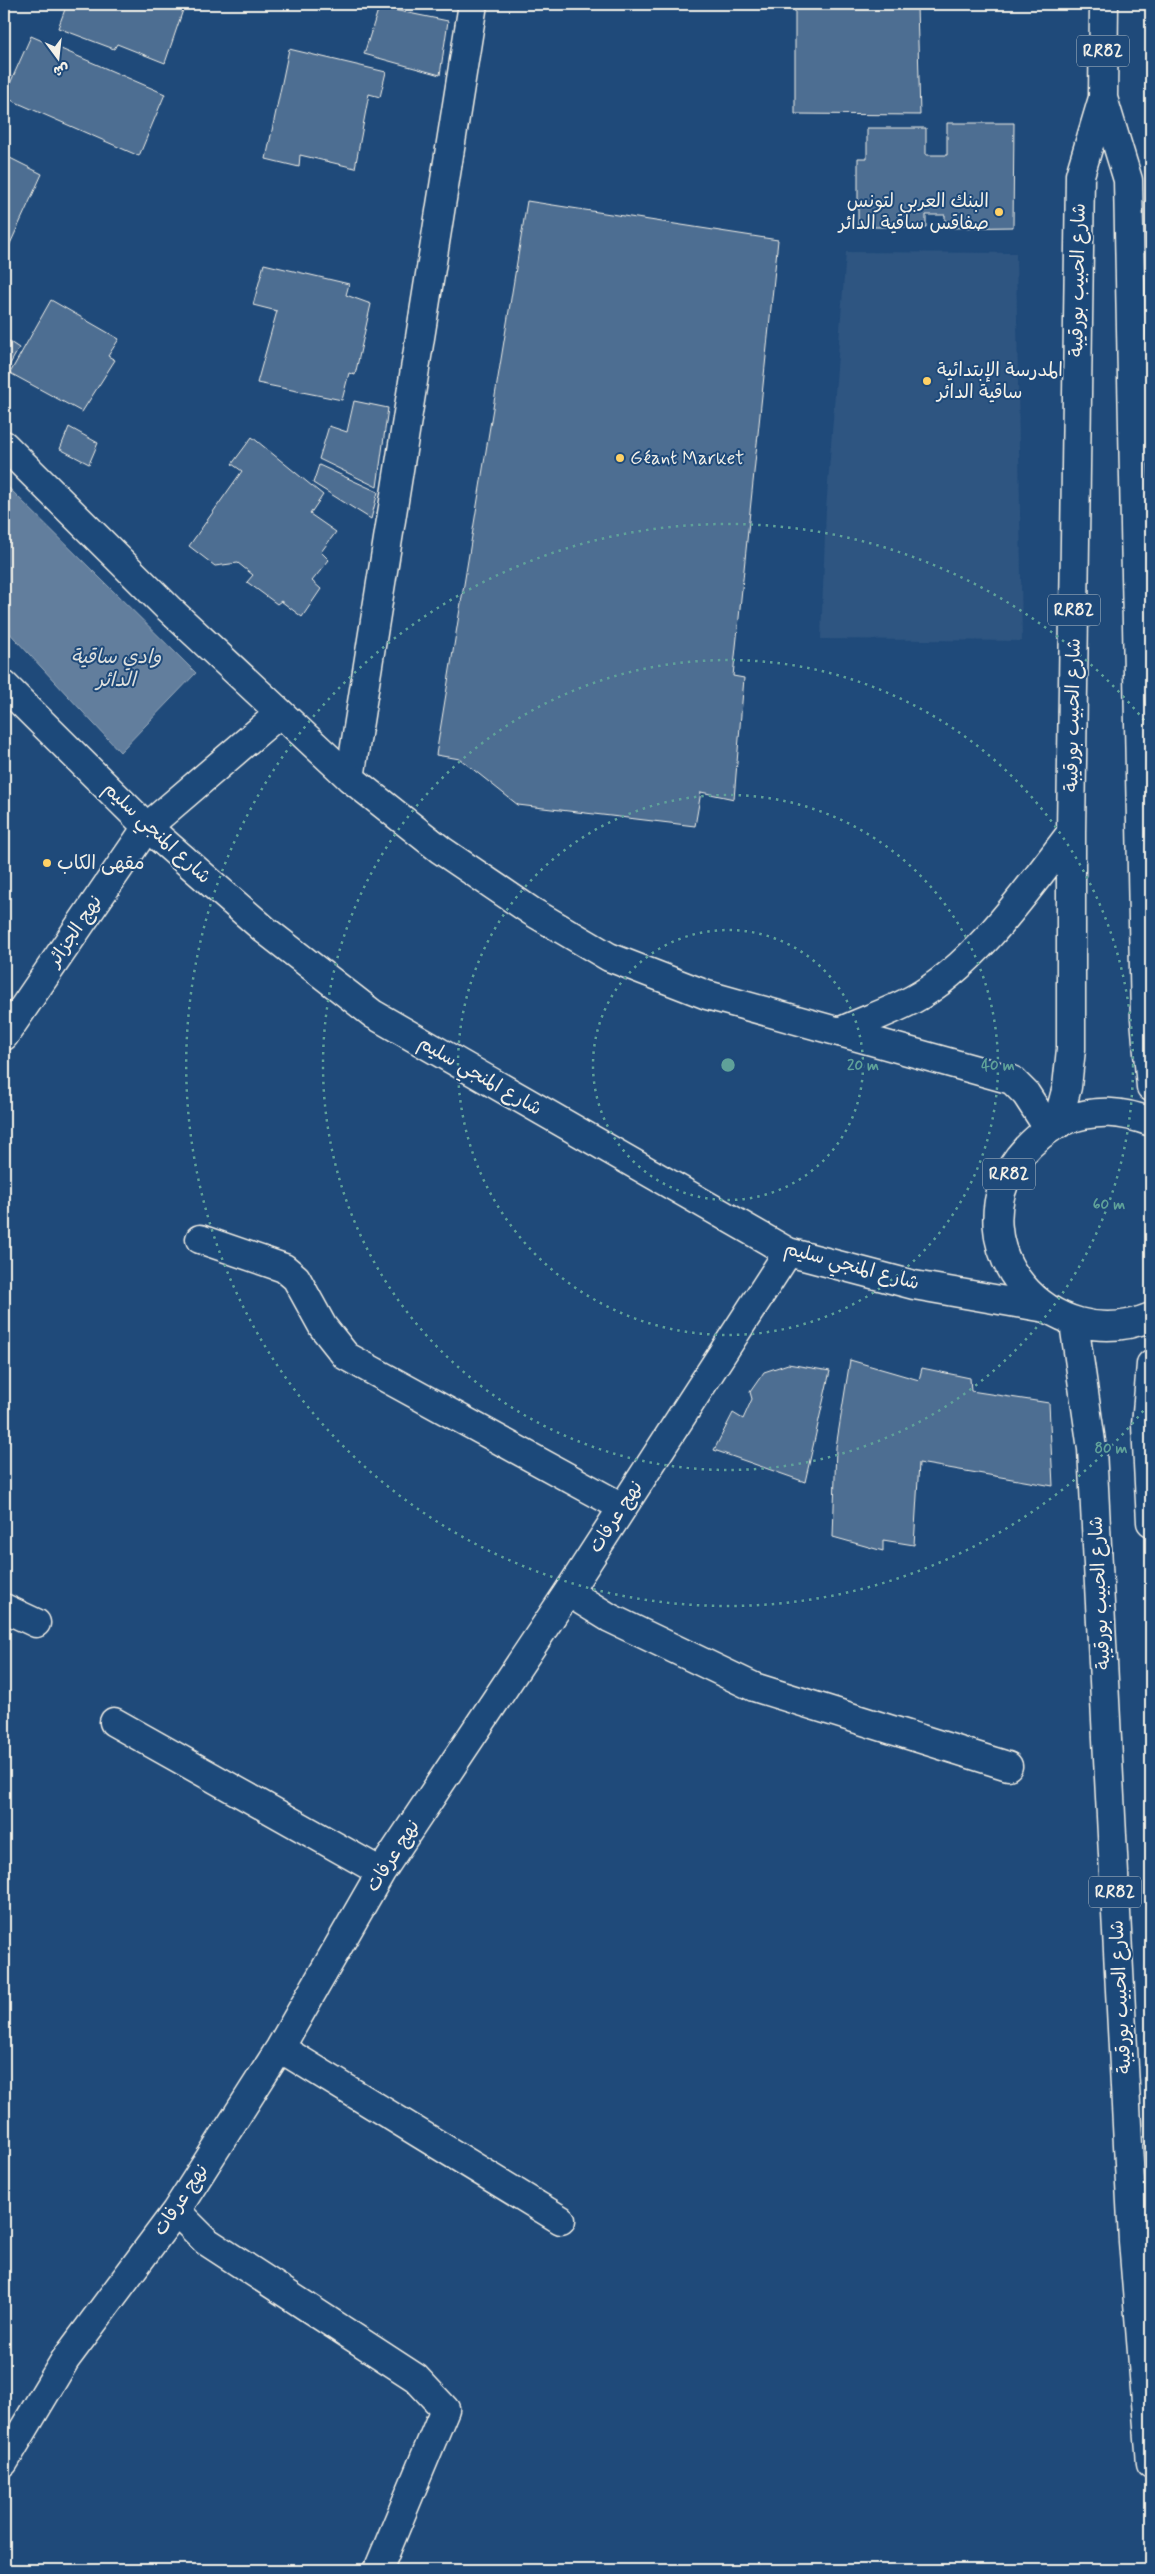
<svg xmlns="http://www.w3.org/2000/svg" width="1155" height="2574" viewBox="0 0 1155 2574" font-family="Mynerve,'Playpen Sans Arabic',sans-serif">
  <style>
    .built { fill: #2d5581 }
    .water { fill: #627e9d; stroke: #9cacbb }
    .building { fill: #4d6e92; stroke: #f4f1e8 }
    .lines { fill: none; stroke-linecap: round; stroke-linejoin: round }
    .street-casing { stroke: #f4f1e8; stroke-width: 31 }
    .secondary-casing { stroke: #f4f1e8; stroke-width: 31 }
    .primary-casing { stroke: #f4f1e8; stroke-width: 31 }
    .street { stroke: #1f4a7a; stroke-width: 28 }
    .secondary { stroke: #1f4a7a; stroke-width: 28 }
    .primary { stroke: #1f4a7a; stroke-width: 28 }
    .ring { fill: none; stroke: #5fa199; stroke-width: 2.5; stroke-dasharray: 2.5 5 }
    .poi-dot { fill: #ffd166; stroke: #1f4a7a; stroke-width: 2 }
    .labels { text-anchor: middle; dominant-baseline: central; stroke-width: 4; stroke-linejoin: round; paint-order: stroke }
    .shield { fill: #1f4a7a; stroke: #b4bfc7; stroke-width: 1 }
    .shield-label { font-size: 18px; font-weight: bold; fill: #f4f1e8 }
    .poi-label { font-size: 19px; fill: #f4f1e8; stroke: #1f4a7a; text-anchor: start }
    .street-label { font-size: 19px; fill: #f4f1e8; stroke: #1f4a7a }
    .water-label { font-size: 20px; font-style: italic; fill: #dee0dd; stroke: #1f4a7a }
    .centre { fill: #5fa199; stroke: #1f4a7a; stroke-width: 2.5 }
    .ring-label { font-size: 15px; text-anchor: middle; font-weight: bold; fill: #5fa199; stroke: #1f4a7a; stroke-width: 4; stroke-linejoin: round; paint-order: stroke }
  </style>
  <rect width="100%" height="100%" fill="#1f4a7a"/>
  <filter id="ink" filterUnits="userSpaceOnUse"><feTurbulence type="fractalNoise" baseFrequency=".02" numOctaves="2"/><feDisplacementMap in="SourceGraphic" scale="10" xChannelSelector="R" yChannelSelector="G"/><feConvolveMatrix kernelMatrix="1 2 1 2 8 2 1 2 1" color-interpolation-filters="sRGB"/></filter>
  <g filter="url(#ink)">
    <path class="built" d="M846,252L1016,253L1022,641L821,639L826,509Z"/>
    <path class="water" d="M4,483L196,673L120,752L4,627Z"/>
    <path class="building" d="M67,4H185L165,63L117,44L114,49L58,28Z
      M405,4H430L429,9Z
      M795,4L917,6L920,115L795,114Z
      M379,7L448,21L440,75L364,54Z
      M31,36L165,94L139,156L4,97Z
      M289,49L386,72L380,97L369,94L355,168L300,155L299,167L266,159Z
      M947,123H1014L1013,227L945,228V215H926V227H858V158H867V128H926V155H947Z
      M4,155L42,174L4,257Z
      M527,201L778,240L733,676L744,678L734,799L701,792L695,826L518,805L460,759L436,755Z
      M264,264L349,284L346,295L371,304L355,375L349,373L342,400L257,383L277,311L253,305Z
      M51,300L119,339L108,356L115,360L82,412L10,373Z
      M4,338L19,348L4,375Z
      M354,401L388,408L377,487L319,459L329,426L347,432Z
      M69,427L98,443L89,464L60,449Z
      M252,437L323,495L310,514L336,532L321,552L329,560L312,581L321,589L302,617L281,601L277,604L247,582L253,575L238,563L215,566L189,546L242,471L232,464Z
      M319,465L378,492L371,519L313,483Z
      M850,1360L919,1380L922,1368L970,1378L971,1391L1049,1403L1053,1486L919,1463L914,1545L883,1540V1551L833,1537L836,1447Z
      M788,1364L830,1371L805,1482L714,1450L733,1413L743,1419L752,1399L750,1392L764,1372Z"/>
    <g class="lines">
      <defs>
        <path id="street" d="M350,778L473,4
          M4,1036L147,827L280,713
          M200,1239L284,1268L296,1278L323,1327L346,1356L622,1507
          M568,1592L610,1618L754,1687L1008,1766
          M4,1608L36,1623
          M114,1722L381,1872
          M280,2048L561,2220
          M176,2211L206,2241L416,2378L445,2409L378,2570
          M4,2462L65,2360L176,2211L280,2048L381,1872L568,1592L788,1252"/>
        <path id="secondary" d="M4,445L168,608L350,778L441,850L531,911L609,957L707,995L1012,1080L1026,1094L1048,1128
          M4,685L147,827L265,930L373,1014L788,1252L914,1285L1046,1308"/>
        <path id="primary" d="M1104,4L1103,98L1128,180L1145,1019L1151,1087
          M839,1032C863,1021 889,1012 912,1000C975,966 1028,889 1071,833
          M1151,1122C1122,1111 1096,1109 1066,1120C1047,1128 1032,1141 1019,1157C953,1245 1050,1359 1151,1317
          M1057,1124L1067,1087L1071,1049V833L1080,175L1103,98
          M1074,1323L1092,1449L1133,2241L1151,2463
          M1151,1364L1146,1425L1151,1522"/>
      </defs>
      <use href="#street" class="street-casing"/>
      <use href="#secondary" class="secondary-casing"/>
      <use href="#primary" class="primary-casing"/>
      <use href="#street" class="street"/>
      <use href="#secondary" class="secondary"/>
      <use href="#primary" class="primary"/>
    </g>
  </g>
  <g class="ring">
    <circle cx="728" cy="1065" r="135"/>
    <circle cx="728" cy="1065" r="270"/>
    <circle cx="728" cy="1065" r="405"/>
    <path d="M1148 1405A541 541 0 1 1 1148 725"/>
  </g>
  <g class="poi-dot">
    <circle cx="999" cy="212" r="5"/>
    <circle cx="927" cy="381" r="5"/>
    <circle cx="620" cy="458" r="5"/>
    <circle cx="47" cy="863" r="5"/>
  </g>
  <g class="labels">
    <g class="shield">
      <rect x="1077" y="35.5" width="52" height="31" rx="4"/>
      <rect x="1048" y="594.5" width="52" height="31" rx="4"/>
      <rect x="983" y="1158.5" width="52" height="31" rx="4"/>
      <rect x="1089" y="1876.5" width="52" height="31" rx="4"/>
    </g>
    <g class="shield-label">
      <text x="1103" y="51">RR82</text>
      <text x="1074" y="610">RR82</text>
      <text x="1009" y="1174">RR82</text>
      <text x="1115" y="1892">RR82</text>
    </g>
    <g class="poi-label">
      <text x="989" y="201" text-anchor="end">البنك العربي لتونس<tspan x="989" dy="22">صفاقس ساقية الدائر</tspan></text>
      <text x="937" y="370">المدرسة الإبتدائية<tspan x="937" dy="22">ساقية الدائر</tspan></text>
      <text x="630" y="458">Géant Market</text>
      <text x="57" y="863">مقهى الكاب</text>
    </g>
    <g class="street-label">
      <text transform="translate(1078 280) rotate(-89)">شارع الحبيب بورقيبة</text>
      <text transform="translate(1073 715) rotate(-89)">شارع الحبيب بورقيبة</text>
      <text transform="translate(157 833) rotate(43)">شارع المنجي سليم</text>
      <text transform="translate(75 931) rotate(-56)">نهج الجزائر</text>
      <text transform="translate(480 1076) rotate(30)">شارع المنجي سليم</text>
      <text transform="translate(852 1266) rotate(15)">شارع المنجي سليم</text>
      <text transform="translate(616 1517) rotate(-57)">نهج عرفات</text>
      <text transform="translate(1100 1593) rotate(-93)">شارع الحبيب بورقيبة</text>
      <text transform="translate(393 1856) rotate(-57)">نهج عرفات</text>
      <text transform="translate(1121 1997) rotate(-93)">شارع الحبيب بورقيبة</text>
      <text transform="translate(181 2200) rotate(-56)">نهج عرفات</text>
    </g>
    <g class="water-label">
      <text x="116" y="657">وادي ساقية<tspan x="116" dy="23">الدائر</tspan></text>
    </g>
  </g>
  <circle cx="728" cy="1065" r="8" class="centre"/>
  <g class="ring-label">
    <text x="863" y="1070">20 m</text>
    <text x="998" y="1070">40 m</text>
    <text x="1109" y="1209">60 m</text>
    <text x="1111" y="1453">80 m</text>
  </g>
  <rect width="1155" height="2574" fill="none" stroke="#1f4a7a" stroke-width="20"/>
  <rect x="10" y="10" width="1135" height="2554" fill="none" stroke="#f4f1e8" stroke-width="2" filter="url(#ink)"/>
  <g transform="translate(58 58) rotate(165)" stroke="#1f4a7a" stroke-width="4" paint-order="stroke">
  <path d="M0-4L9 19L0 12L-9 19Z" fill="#f4f1e8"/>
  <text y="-8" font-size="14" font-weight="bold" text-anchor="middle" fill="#f4f1e8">ش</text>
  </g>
</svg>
